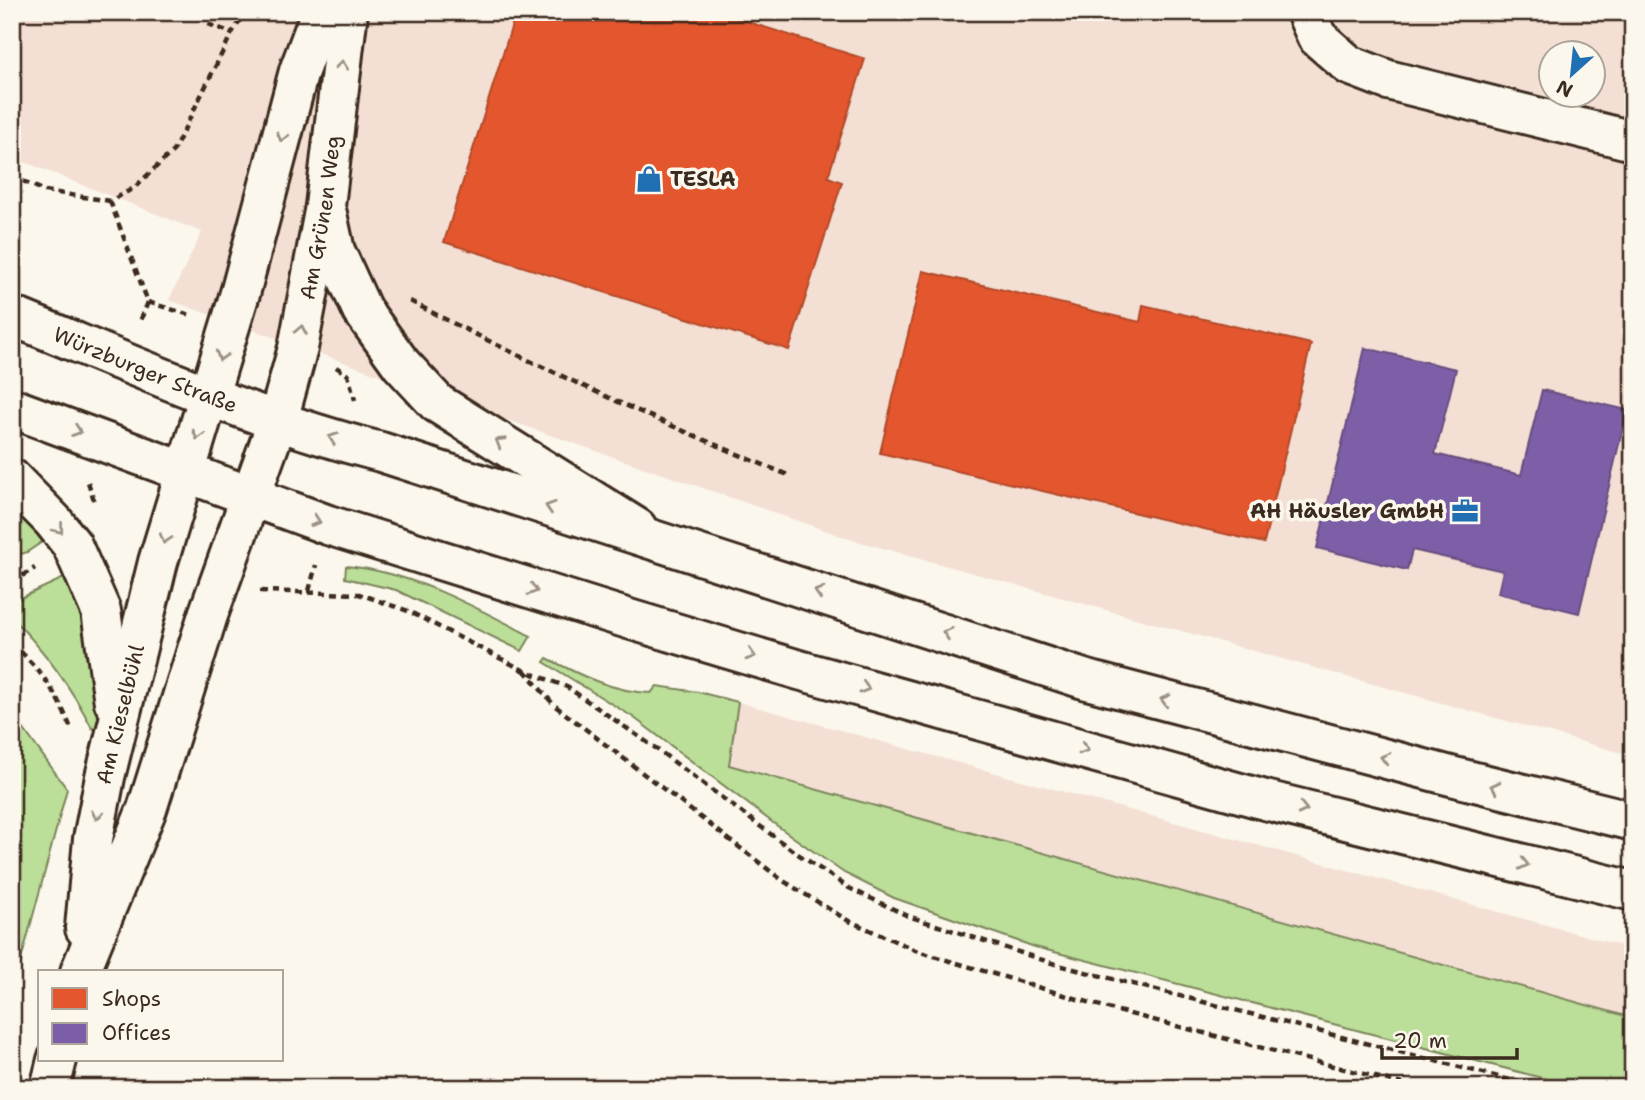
<svg xmlns="http://www.w3.org/2000/svg" width="1645" height="1100" viewBox="0 0 1645 1100" font-family="'Shantell Sans',sans-serif">
  <style>
    .built { fill: #f3dfd3; fill-rule: evenodd }
    .green { fill: #bbde98; stroke: #7b845b; stroke-width: 2 }
    .shops { fill: #e4572e; stroke: #b14a29; stroke-width: 2 }
    .offices { fill: #7b5ea7; stroke: #684e7e; stroke-width: 2 }
    .lines { fill: none; stroke-linecap: round; stroke-linejoin: round }
    .minor-casing { stroke: #3b2a1e; stroke-width: 44 }
    .major-casing { stroke: #3b2a1e; stroke-width: 44 }
    .path { stroke: #3b2a1e; stroke-width: 4.5; stroke-dasharray: 7 5; stroke-linecap: butt }
    .minor { stroke: #fbf7ec; stroke-width: 38 }
    .major { stroke: #fbf7ec; stroke-width: 38 }
    .oneway { stroke: #9b9085 }
    .labels { text-anchor: middle; dominant-baseline: central; stroke-width: 7; stroke-linejoin: round; paint-order: stroke }
    .poi-label { font-size: 21px; font-weight: bold; fill: #3b2a1e; stroke: #fbf7ec; text-anchor: start }
    .street-label { font-size: 21px; fill: #3b2a1e; stroke: #fbf7ec }
  </style>
  <rect width="100%" height="100%" fill="#fbf7ec"/>
  <filter id="ink" filterUnits="userSpaceOnUse"><feTurbulence type="fractalNoise" baseFrequency=".0143" numOctaves="2"/><feDisplacementMap in="SourceGraphic" scale="14" xChannelSelector="R" yChannelSelector="G"/><feConvolveMatrix kernelMatrix="1 2 1 2 8 2 1 2 1" color-interpolation-filters="sRGB"/></filter>
  <g filter="url(#ink)">
    <path class="built" d="M12,12H1633V756L850,539L481,411L169,300L202,232L12,157ZM1550,52H1592V94H1550Z
      M738,702L1633,949V1018L729,764Z"/>
    <path class="green" d="M12,502L45,540L27,552L12,557Z
      M346,566C412,572 473,606 531,636L522,651L396,590L345,578Z
      M68,576L83,605L100,691L98,731L92,728C71,687 45,651 12,618V602Z
      M547,658C579,675 614,692 651,693L657,686L698,692L738,702L729,765L1633,1018V1088H1581L1035,947L894,898L844,873L776,825L633,717L544,662Z
      M12,713L67,789L12,994Z"/>
    <path class="shops" d="M516,12H599L620,19L622,12H717L865,59L828,177L842,182L789,350L444,242Z
      M1605,12H1633V21Z
      M923,271L1140,322L1143,305L1311,344L1264,543L880,453Z"/>
    <path class="offices" d="M1365,348L1456,369L1435,454L1521,475L1542,390L1627,410L1579,613L1498,593L1503,571L1412,550L1407,570L1317,548Z"/>
    <g class="lines">
      <defs>
        <g id="minor">
          <path d="M1306,12L1317,37L1349,65L1388,80L1633,141"/>
          <path d="M327,214L335,251L362,310L401,364L437,403L637,528"/>
          <path d="M12,479L53,521L72,545L101,611L114,702"/>
          <path id="s1" d="M85,928L93,839L105,777L158,562L241,290L299,71L321,12"/>
          <path id="s2" d="M80,972L147,809L208,615L278,420L298,348L325,206L348,12"/>
          <path d="M50,1088L57,1060"/>
        </g>
        <g id="major">
          <path id="s3" d="M12,316C133,365 254,420 381,452L1087,680L1451,776L1633,821"/>
          <path d="M12,408L328,525L632,620L799,670L1265,800L1633,891"/>
        </g>
      </defs>
      <use href="#minor" class="minor-casing"/>
      <use href="#major" class="major-casing"/>
      <path class="path" d="M208,24L232,33
        M12,176L45,191L110,201L134,188L174,150L232,33L245,12
        M110,201L148,302L139,324
        M410,301C533,365 659,422 788,475
        M148,302L190,315
        M336,367L348,375L355,400
        M88,482L94,500
        M12,582L35,568
        M260,591L359,594L408,611L523,670L567,687L654,747L792,850L849,888L908,916L1058,965L1542,1088
        M309,591L316,565
        M12,643C43,673 56,691 72,731
        M524,670L554,705L782,880L847,920L920,952L1118,1011L1419,1088"/>
      <use href="#minor" class="minor"/>
      <use href="#major" class="major"/>
    </g>
    <defs><path id="oneway-chevron" d="M-2-3.5L2.5 0L-2 3.5" fill="none" stroke-width="1.6" stroke-linecap="round" stroke-linejoin="round" transform="scale(1.75)"/></defs>
    <g class="oneway">
      <use href="#oneway-chevron" transform="translate(342 65) rotate(-83)"/>
      <use href="#oneway-chevron" transform="translate(282 137) rotate(105)"/>
      <use href="#oneway-chevron" transform="translate(301 330) rotate(-79)"/>
      <use href="#oneway-chevron" transform="translate(221 356) rotate(107)"/>
      <use href="#oneway-chevron" transform="translate(77 431) rotate(19)"/>
      <use href="#oneway-chevron" transform="translate(198 435) rotate(106)"/>
      <use href="#oneway-chevron" transform="translate(333 438) rotate(-161)"/>
      <use href="#oneway-chevron" transform="translate(500 442) rotate(-149)"/>
      <use href="#oneway-chevron" transform="translate(550 507) rotate(-162)"/>
      <use href="#oneway-chevron" transform="translate(316 521) rotate(19)"/>
      <use href="#oneway-chevron" transform="translate(59 529) rotate(51)"/>
      <use href="#oneway-chevron" transform="translate(165 539) rotate(108)"/>
      <use href="#oneway-chevron" transform="translate(533 590) rotate(17)"/>
      <use href="#oneway-chevron" transform="translate(819 592) rotate(-163)"/>
      <use href="#oneway-chevron" transform="translate(947 633) rotate(-162)"/>
      <use href="#oneway-chevron" transform="translate(751 655) rotate(17)"/>
      <use href="#oneway-chevron" transform="translate(865 688) rotate(16)"/>
      <use href="#oneway-chevron" transform="translate(1165 700) rotate(-165)"/>
      <use href="#oneway-chevron" transform="translate(1084 749) rotate(16)"/>
      <use href="#oneway-chevron" transform="translate(1385 758) rotate(-165)"/>
      <use href="#oneway-chevron" transform="translate(1495 787) rotate(-166)"/>
      <use href="#oneway-chevron" transform="translate(1303 809) rotate(14)"/>
      <use href="#oneway-chevron" transform="translate(97 815) rotate(101)"/>
      <use href="#oneway-chevron" transform="translate(1524 864) rotate(14)"/>
    </g>
  </g>
  <defs>
    <symbol id="shop-bare" viewBox="-9 -9 18 18"><path d="M-5-2.5h2.3a2.7 3.5 0 0 1 5.4 0H5L5.5 6h-11ZM-1.5-2.5h3a1.5 2.3 0 0 0-3 0Z" fill="#1f6fb2" stroke="#fbf7ec" stroke-width="2.5" paint-order="stroke"/></symbol>
    <symbol id="office-bare" viewBox="-9 -9 18 18"><path d="M-6-3h4V-5.5h4V-3h4V5H-6ZM-1-4.5V-3h2v-1.5ZM-6 0V1H6V0Z" fill="#1f6fb2" stroke="#fbf7ec" stroke-width="2.5" paint-order="stroke"/></symbol>
  </defs>
  <g fill-rule="evenodd">
    <use href="#shop-bare" x="630" y="160" width="38" height="38"/>
    <use href="#office-bare" x="1446" y="492" width="38" height="38"/>
  </g>
  <g class="labels">
    <g class="poi-label">
      <text x="670" y="179">TESLA</text>
      <text x="1444" y="511" text-anchor="end">AH Häusler GmbH</text>
    </g>
    <g class="street-label">
      <text stroke="none"><textPath href="#s2" startOffset="794">Am Grünen Weg</textPath></text>
      <text stroke="none"><textPath href="#s3" startOffset="144">Würzburger Straße</textPath></text>
      <text stroke="none"><textPath href="#s1" startOffset="217">Am Kieselbühl</textPath></text>
    </g>
  </g>
  <rect width="1645" height="1100" fill="none" stroke="#fbf7ec" stroke-width="42"/>
  <rect x="21" y="21" width="1603" height="1058" fill="none" stroke="#3b2a1e" stroke-width="2.5" filter="url(#ink)"/>
  <rect x="38" y="970" width="245" height="91" fill="#fbf7ec" stroke="#aea59a" stroke-width="2"/>
  <rect x="52" y="988" width="35" height="21" fill="#e4572e" stroke="#aea59a" stroke-width="2"/>
  <text x="102" y="1006" font-size="21" fill="#3b2a1e">Shops</text>
  <rect x="52" y="1023" width="35" height="21" fill="#7b5ea7" stroke="#aea59a" stroke-width="2"/>
  <text x="102" y="1040" font-size="21" fill="#3b2a1e">Offices</text>
  <g transform="translate(1572 74) rotate(207)"><circle r="33" fill="#fbf7ec" stroke="#aea59a" stroke-width="2"/>
  <path d="M0-5L12 26L0 18L-12 26Z" fill="#1f6fb2"/>
  <text y="-10" font-size="19" font-weight="bold" text-anchor="middle" fill="#3b2a1e">N</text>
  </g>
  <path d="M1382 1048v10h135v-10" fill="none" stroke="#3b2a1e" stroke-width="3.5"/>
  <text x="1393" y="1048" font-size="21" fill="#3b2a1e" stroke="#fbf7ec" stroke-width="5" paint-order="stroke">20 m</text>
</svg>
